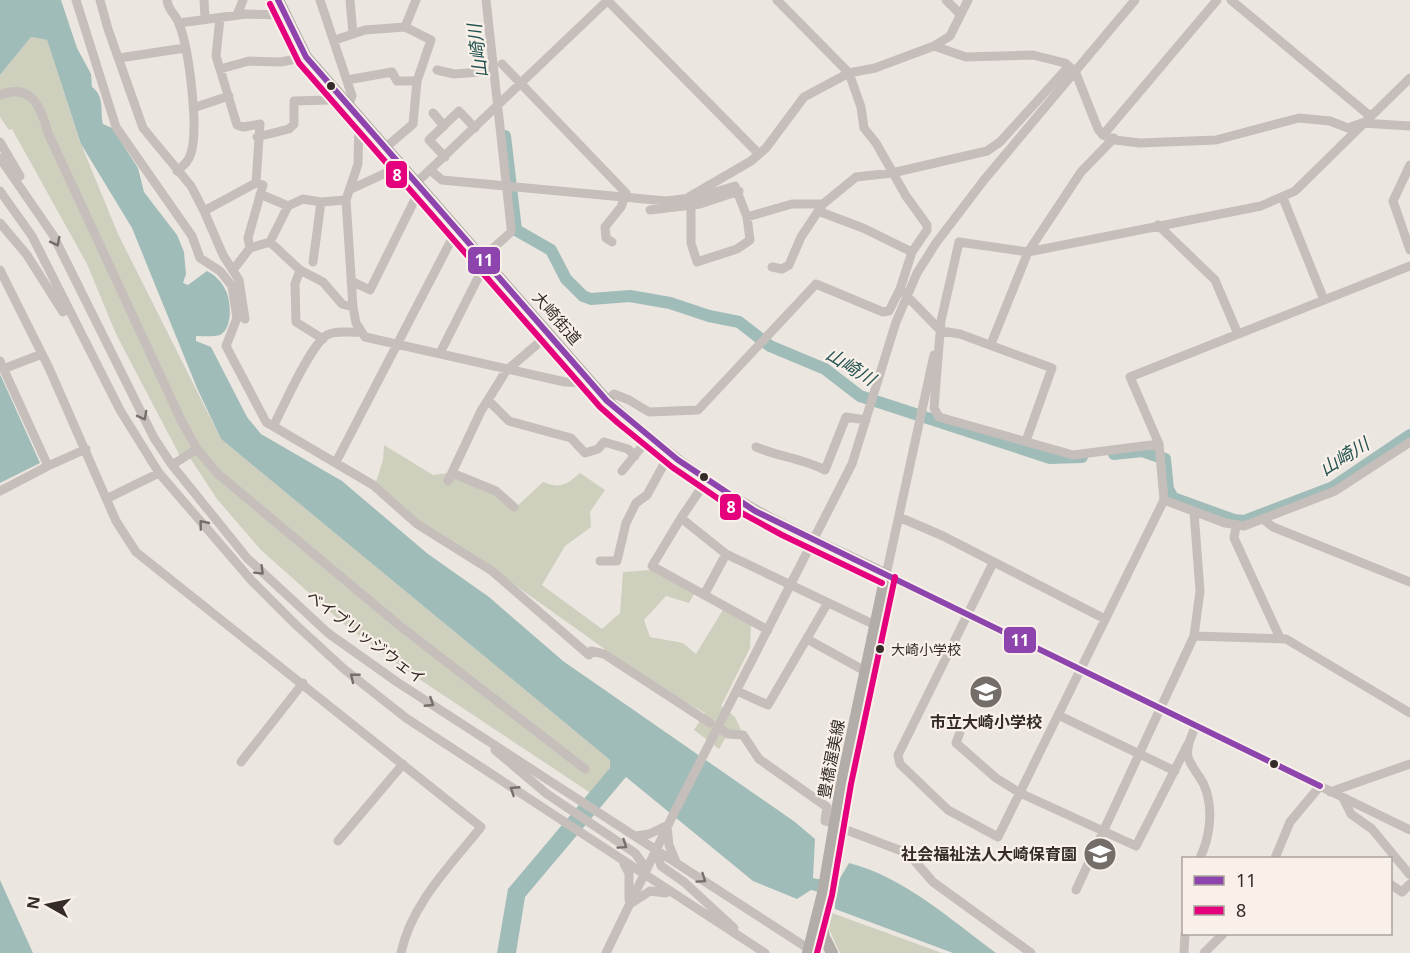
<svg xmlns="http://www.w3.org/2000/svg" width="1410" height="953" viewBox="0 0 1410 953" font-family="'Noto Sans','Noto Sans JP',sans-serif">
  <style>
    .green { fill: #cecfbd }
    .water { fill: #a0bcb8 }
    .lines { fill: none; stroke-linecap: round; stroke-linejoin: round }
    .river { stroke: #a0bcb8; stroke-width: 12 }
    .minor { stroke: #c5bebb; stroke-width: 9 }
    .major { stroke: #b3adaa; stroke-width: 12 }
    .bus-1-casing { stroke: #f8f0e9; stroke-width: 10 }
    .bus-2-casing { stroke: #f8f0e9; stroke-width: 10 }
    .bus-1 { stroke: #8e44ad; stroke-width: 6 }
    .bus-2 { stroke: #e5007d; stroke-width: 6 }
    .oneway { stroke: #766e6b }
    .bus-dot { fill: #352c29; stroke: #f8f0e9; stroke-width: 2 }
    .labels { text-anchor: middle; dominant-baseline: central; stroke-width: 4.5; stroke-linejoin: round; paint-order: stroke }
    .bus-label { font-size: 14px; fill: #352c29; stroke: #f8f0e9; text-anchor: start }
    .street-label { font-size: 16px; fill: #352c29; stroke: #f8f0e9 }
    .poi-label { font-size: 16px; font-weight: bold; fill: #352c29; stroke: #f8f0e9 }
    .water-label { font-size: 18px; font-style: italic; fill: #235250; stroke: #f8f0e9 }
    .line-badge { stroke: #f8f0e9; stroke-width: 2 }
    .badge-label { font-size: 16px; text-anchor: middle; font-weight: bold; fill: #fff }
  </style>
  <rect width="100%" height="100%" fill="#ece6e1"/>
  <path class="green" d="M31,37L47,40L81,144L118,234L221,439L610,760V768L595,796L410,673L345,625L261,550L217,499L186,452L180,456L116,334L87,264L12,129L9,130L0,117V75Z
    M384,445L433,475L448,473L493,491L513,510L543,482C561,489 566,485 580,473L605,490L590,512L591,527L565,546L542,585L602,629L620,613L623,572L651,570L694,594L689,603L666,596L644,620L650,637L683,643L696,654L724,608L751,624L750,648L721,706L735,717L742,732H729L719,749L694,730L705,713L655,685L494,570L418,523L375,485L383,460Z
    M832,913L942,953H840L829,929Z"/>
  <path class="water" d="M0,0H61L77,48L91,74L92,87C105,96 100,113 103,124L112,128L138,168L144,192L177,235L184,252L186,274L183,283L188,285L207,271C215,275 222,282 226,291C231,301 233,329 220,335C214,337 203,336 196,336V341L211,347L247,417L261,434L342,481L428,554L489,597L563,661L795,822L815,839L813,878L837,883L849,863C904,877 950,919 996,953H953L835,909V896L811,890L797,899L753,881L626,777L525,897L516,953H497L508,889L610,768V760L221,439L197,388L132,228L81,144L47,40L31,37L0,75Z
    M0,374L40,463L0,483Z
    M0,880L33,953H0Z"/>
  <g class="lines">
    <path class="river" d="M505,136L516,230L551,250L566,279L583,296L591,299L630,296L670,303L709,316L739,322L770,346L825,369L860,396L1050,458L1082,457
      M1114,454L1142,451L1165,459L1168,489L1173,498L1234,520L1244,521L1333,487L1410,435"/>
    <path class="minor" d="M76,0L116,127L192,236L200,258L220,271L232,286L237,318L226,346L266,422L373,485L417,524L492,571L589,655L591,651L604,654L710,723
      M100,0L108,29L143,128L191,186L204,211L223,255L239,280L245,319
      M167,0C168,11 176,14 179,24C189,48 199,129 191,153C189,161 184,165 177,171
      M204,0L205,18
      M320,0L352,96L348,106
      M350,0L353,34
      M607,0L759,154
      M777,0L849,73L861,107L864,128L876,143L906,196L927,225V230L912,252L900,289L941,331L960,334L1052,368L1026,441
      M946,0L960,14
      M1231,0L1370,116
      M237,15L243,0
      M220,18L216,56L237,125L243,127L260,124L256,183
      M179,23L246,14L283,15
      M405,27L416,0
      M335,40L365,30L405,27L431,40L417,81L413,124L385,148
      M934,46L966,57L1033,55L1065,63L1075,71L1098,129L1103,135L1115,140L1140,143L1216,140L1299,118L1330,121L1348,128L1362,123L1410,126
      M119,58L185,48
      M502,64L626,193L621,207L605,227L606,238L612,242
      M220,69L249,61L281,62L306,57
      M437,70L454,74L494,71
      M347,80L392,72L397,81H417
      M0,95C32,82 41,108 48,133L181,420L197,449L218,474L400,626L585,769
      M196,107L229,96
      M433,113L444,126
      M359,118L358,164L346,200L353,307L356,323L365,337L565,382L592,383
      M1103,135L1217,0
      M257,137L289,129L294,124V101L329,100L337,94
      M0,142L20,176
      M445,157L429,140L459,111L475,128
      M0,158L53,235L154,438L172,465L247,558L328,633L397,682L809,949
      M1410,165L1393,201L1410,250
      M430,170L442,180L666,201L699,197L735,186L747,217L792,204H823
      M416,183L608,0
      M349,190L401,166
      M0,191L32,236L120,410L159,473L252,581L295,624L344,669L406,718L765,953
      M260,194L288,206
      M689,197L751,161L766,148L804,97L849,73L875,68L934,46L950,36L968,0
      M1283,198L1324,300
      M691,205V243L697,262L737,249L750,240L747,217
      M650,210L700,204L739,191
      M204,211L256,183
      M818,211L863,228L912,252
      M0,223L27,255L63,312
      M1158,225L1215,280L1238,334
      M270,242L300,270L323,282L342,304L353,307
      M250,248L248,238L263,185L256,183
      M482,258L511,232V227L486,0
      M313,262L321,202
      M772,267L782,269L789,265L801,237L823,204L856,177L892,173L987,151L1000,142L1069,66
      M0,270L49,368L116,521L136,552L481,827C451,865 411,904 401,953
      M233,270L250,248L270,242L288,206L303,199L321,202L346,200
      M300,270L295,284L296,322L323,339
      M351,281L370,290L421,187
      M991,344L1028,252L1081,172L1114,138
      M440,353L486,262
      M934,355L886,575L1410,830
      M0,361L48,466L0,491
      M3,369L42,354
      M488,400L509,421L571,438L585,453L598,449L604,442L628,449L635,456
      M607,401L614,394L629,400L649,412L698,410L816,284L883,312L889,311L900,289
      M274,425C283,407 311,344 327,335C336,330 349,333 360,332
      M1159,444L1073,455L939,417L934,408L941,321L959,242L1028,252L1261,206L1295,191L1410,78
      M756,447C779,457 802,458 825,470L846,417L866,420
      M336,462L457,229
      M172,465L197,449
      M48,466L86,449
      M622,471L648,439
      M452,473L496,491L514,507
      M448,481L481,411L506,371L549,334
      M706,481L681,518L726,554L875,625
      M108,498L159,473
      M1164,500L1225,523L1244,526L1335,491L1410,442
      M899,517L943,536L1105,619
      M681,518L652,566L768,630
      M1264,520L1273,527L1410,582
      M1236,527L1234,538L1280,638
      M600,561H617L626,523L636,503L647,495L669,455
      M993,563L898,755L900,764L948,810L998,837L1164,500L1159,444L1130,377L1410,266
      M704,595L726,554
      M1194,636L1286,639L1410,713
      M807,639L865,671
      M737,691L768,705L827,604
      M1058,715L1175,771
      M1196,725C1192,735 1186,746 1188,757C1191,767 1200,776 1204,785C1214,808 1210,837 1200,858
      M722,730L728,734L743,735L759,759L827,807L825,821L836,824
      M960,732L956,743L996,778L1020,793L1136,846L1188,744
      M495,750L547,794L635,853L643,864L644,873
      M241,762L303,683
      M1330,792L1410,764
      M1343,798L1351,814L1372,829L1410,875
      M836,826L899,850L913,859L933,882L1031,953
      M667,827L669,845L676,862
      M636,836L649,834L668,825
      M338,841L403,764
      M656,849L661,866L684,882L734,928
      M1275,858L1290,822L1320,786
      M624,864L629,873V900
      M1390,884L1402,892L1410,884
      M1076,890L1194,636L1200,591L1194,512
      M630,904L650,891L666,893
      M606,953L672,817L852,464L896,322L917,273L936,243L984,180L1135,0
      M1184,953L1185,934
      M1204,953L1223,934"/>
    <path class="major" d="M278,0L306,57L607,401C652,443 700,480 754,510C796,534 842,553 886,575L842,782L823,893L808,953
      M820,916L824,937L832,953"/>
    <defs>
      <path id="bus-1" d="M278,0L306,57L607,401L678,460L755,511L1320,786"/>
      <path id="bus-2" d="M270,4L299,63L600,407L618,423L672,467L729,506L782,535L882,583
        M817,953L832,895L851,784L895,577"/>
    </defs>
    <use href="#bus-1" class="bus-1-casing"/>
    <use href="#bus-2" class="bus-2-casing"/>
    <use href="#bus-1" class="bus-1"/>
    <use href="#bus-2" class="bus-2"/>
  </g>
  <defs><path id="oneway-chevron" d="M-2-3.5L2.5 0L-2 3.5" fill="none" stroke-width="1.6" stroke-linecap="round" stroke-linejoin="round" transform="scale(1.5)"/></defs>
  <g class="oneway">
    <use href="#oneway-chevron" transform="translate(56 242) rotate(63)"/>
    <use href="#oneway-chevron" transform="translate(143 416) rotate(62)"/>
    <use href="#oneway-chevron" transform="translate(203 524) rotate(-129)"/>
    <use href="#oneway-chevron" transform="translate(260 571) rotate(45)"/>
    <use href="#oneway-chevron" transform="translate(354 677) rotate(-141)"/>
    <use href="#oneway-chevron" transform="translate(430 703) rotate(33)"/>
    <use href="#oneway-chevron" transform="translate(514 790) rotate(-147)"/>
    <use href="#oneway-chevron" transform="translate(623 845) rotate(34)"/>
    <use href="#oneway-chevron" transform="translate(702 879) rotate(34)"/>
  </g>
  <defs>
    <symbol id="school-disc" viewBox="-11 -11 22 22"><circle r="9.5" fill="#756d69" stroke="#f8f0e9"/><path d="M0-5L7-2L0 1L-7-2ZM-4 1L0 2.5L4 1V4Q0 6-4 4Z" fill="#fff"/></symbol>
  </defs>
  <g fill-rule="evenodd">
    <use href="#school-disc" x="967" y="673" width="38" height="38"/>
    <use href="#school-disc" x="1081" y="835" width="38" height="38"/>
  </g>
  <g class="bus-dot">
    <circle cx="331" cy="86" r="5"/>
    <circle cx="704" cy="477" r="5"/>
    <circle cx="880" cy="649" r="5"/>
    <circle cx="1274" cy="764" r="5"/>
  </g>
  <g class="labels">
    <g class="bus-label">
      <text x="891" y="649">大崎小学校</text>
    </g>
    <g class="street-label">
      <text transform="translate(557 318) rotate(49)">大崎街道</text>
      <text transform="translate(366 637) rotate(37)">ベイブリッジウェイ</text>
      <text transform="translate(831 759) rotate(-79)">豊橋渥美線</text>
    </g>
    <g class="poi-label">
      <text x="986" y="722">市立大崎小学校</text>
      <text x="1077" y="854" text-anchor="end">社会福祉法人大崎保育園</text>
    </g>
    <g class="water-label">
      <text transform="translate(477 51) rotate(-97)">山崎川</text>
      <text transform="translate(851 366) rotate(32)">山崎川</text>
      <text transform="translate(1344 456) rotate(-32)">山崎川</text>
    </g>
  </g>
  <g class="line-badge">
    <rect x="385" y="160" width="23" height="29" rx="6" fill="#e5007d"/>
    <rect x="467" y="246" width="34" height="29" rx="6" fill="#8e44ad"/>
    <rect x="719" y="493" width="23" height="28" rx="6" fill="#e5007d"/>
    <rect x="1003" y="626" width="34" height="28" rx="6" fill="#8e44ad"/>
  </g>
  <g class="badge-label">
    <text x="397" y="181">8</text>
    <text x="484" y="266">11</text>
    <text x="731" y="513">8</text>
    <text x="1020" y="646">11</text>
  </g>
  <rect x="1182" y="857" width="210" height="78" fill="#f8f0e9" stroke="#aaa29c" stroke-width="1.5"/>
  <rect x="1194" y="876" width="30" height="9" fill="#8e44ad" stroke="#aaa29c" stroke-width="1.5"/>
  <text x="1236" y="887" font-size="18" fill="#352c29">11</text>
  <rect x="1194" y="906" width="30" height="9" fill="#e5007d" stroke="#aaa29c" stroke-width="1.5"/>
  <text x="1236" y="917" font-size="18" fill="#352c29">8</text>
  <g transform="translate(48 905) rotate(279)" stroke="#f8f0e9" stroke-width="4.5" paint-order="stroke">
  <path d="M0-4.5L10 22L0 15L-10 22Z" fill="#352c29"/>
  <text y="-9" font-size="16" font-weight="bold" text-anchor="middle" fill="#352c29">N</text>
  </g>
</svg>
